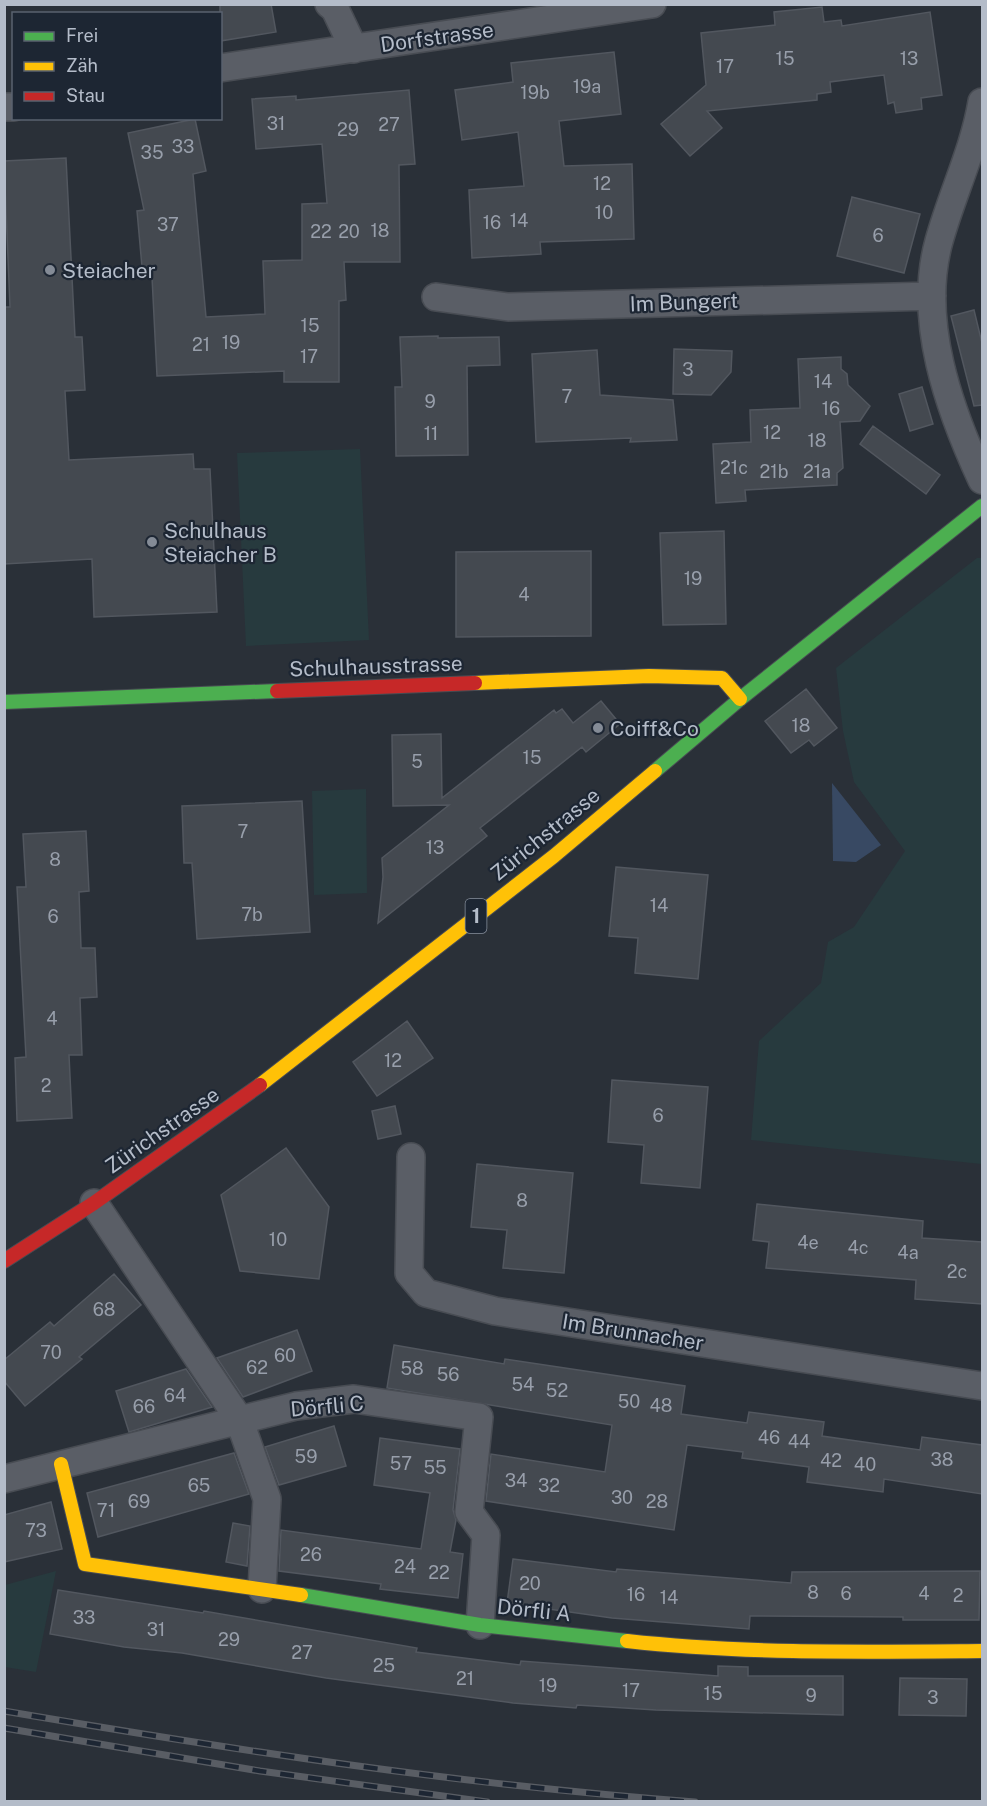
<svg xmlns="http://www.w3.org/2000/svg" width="987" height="1806" viewBox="0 0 987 1806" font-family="'Public Sans',sans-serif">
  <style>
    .green { fill: #273a3e }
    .water { fill: #384963 }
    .building { fill: #444950; stroke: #52575f; stroke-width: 1.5 }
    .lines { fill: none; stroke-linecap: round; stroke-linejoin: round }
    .street-casing { stroke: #484c53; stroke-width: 30 }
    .fast-casing { stroke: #484c53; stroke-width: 16 }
    .slow-casing { stroke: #484c53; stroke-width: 16 }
    .jam-casing { stroke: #484c53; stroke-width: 16 }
    .street { stroke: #5a5e66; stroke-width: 27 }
    .fast { stroke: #4caf50; stroke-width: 14 }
    .slow { stroke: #ffc107; stroke-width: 14 }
    .jam { stroke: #c62828; stroke-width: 14 }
    .rail-casing { stroke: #595d64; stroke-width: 7 }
    .rail { stroke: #1d2633; stroke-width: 4.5; stroke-dasharray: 14; stroke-linecap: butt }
    .poi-dot { fill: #848b96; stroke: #1d2633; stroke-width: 2 }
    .labels { text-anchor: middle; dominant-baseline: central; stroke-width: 4.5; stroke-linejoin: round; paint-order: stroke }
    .number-label { font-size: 18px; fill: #989fab }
    .shield { fill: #1d2633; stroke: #878f9c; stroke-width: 1.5 }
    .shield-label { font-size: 20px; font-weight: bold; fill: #b4bcc9 }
    .street-label { font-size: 21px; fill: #b4bcc9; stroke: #1d2633 }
    .poi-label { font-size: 21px; fill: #b4bcc9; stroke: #1d2633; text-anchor: start }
  </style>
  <rect width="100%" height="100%" fill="#2a3038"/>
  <path class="green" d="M360,449L369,640L246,646L237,453Z
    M977,558H982V1164L751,1140L759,1041L821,983L828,942L854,927L905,851L854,782L843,731L836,668Z
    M366,789L367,893L314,895L312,791Z
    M56,1571L36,1672L5,1667V1585Z"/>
  <path class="water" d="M832,783L881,845L856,862L833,861Z"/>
  <path class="building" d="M220,4H271L276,32L220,41Z
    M822,7L824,22L841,20L842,26L930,12L942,95L921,98L922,109L896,113L894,102L888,104L884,75L830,82L831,92L817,94V100L707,111L722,128L690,156L661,124L706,85L701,33L775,25L774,12Z
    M614,52L621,114L559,121L564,166L632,164L634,239L540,242L541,254L472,258L469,190L524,186L518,132L462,140L455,90L513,82L511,63Z
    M409,90L415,164L399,165L400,262H344L346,300L339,301V382H284V371L157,376L152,277L143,278L137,211L144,210L128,133L195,119L206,171L193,174L206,317L265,314L263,261L302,260V204L327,203L322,144L256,149L252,99L296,96V100Z
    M66,158L75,337H82L85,390L65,391L69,460L193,454L194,469H210L217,612L94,617L92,559L4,564V307H10L4,161Z
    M852,197L920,214L904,273L837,256Z
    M974,310L982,343V405L974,406L951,316Z
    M438,336V338L499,337L500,365L467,366L468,455L396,456L395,387H402L400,337Z
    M674,349L732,351L731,372L711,395L673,394Z
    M597,350L600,395L673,400L677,440L630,442L631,438L536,442L532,354Z
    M841,357V369L847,374L848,385L870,406L860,421L840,422L843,468L837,473V485L745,490L746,501L716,503L713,444L751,442L750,410L800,408L798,359Z
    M922,387L933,424L910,431L899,394Z
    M873,426L940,475L926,494L860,444Z
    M724,531L726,624L663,625L660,533Z
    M591,551V636L456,637V552Z
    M806,689L837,728L814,746L809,740L791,753L765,721Z
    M601,701L620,724L586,752L582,747L480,828L487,836L378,923L383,877L382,858L449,805L393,806L392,735L441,734L442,798L554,710L556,713L562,709L573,723Z
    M302,801L310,932L197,939L192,863H184L182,806Z
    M86,831L89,891L79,892L81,948H95L97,997L80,998L82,1055H69L72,1118L17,1121L15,1058L26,1057L17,887H26L23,834Z
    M616,867L708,875L698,979L635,973L638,938L609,936Z
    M407,1021L433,1058L377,1096L353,1062Z
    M612,1080L708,1087L700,1188L641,1183L644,1145L608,1142Z
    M395,1106L401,1134L378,1139L372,1111Z
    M286,1148L329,1207L319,1279L240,1271L221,1195Z
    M477,1164L573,1173L564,1273L503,1268L507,1230L471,1227Z
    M757,1204L923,1221L922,1238L982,1242V1304L915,1299L916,1280L766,1268L769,1242L753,1240Z
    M114,1274L141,1305L79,1357L82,1359L25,1406L4,1381V1360L50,1322L54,1326Z
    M297,1330L312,1371L243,1397L217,1358Z
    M394,1345L504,1364L505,1359L685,1386L681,1414L747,1423L749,1412L824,1422L822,1436L920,1450L922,1437L982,1445V1494L884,1479L883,1492L807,1482L809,1467L742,1458L743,1452L687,1445L674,1530L486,1501L491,1454L605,1472L612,1425L387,1388Z
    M186,1369L212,1407L129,1432L116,1391Z
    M334,1426L346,1466L279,1485L265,1447Z
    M380,1438L460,1449L453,1510L456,1520L450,1552L463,1554L458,1598L380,1589L381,1584L279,1571L281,1530L421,1549L430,1493L374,1485Z
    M234,1453L249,1494L98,1537L87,1493Z
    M51,1502L62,1549L4,1562V1515Z
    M233,1523L250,1526L247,1566L226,1562Z
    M513,1559L616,1572L617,1569L791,1583L792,1572L980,1571L979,1620H903V1617L750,1616L749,1629L612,1618L507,1603Z
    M58,1590L203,1613L204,1611L417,1648L416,1652L520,1665L521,1661L718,1676V1666L748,1667V1676H843V1715L656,1710L577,1705L576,1708L513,1703L326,1678L182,1653L124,1647L50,1634Z
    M900,1678L967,1679L966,1716L899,1715Z"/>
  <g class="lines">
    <defs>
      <path id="street" d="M329,4L335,9L354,49
        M220,68L652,4
        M982,102C974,150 952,194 939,241C917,320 949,409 982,480
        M4,107H14
        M436,297L508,307L932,296
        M411,1157L409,1273L426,1293L495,1311L982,1386
        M94,1203L239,1419L267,1499L262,1589
        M4,1479L296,1406L354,1399L479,1417L469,1512L486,1535L480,1625"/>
      <path id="fast" d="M4,702L277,691
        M655,771L740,699L982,506
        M301,1595L480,1625L627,1641"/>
      <path id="slow" d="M475,683L649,676L722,678L740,699
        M260,1085L554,856L655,771
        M61,1464L85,1564L301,1595
        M627,1641C744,1654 864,1652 982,1651"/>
      <path id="jam" d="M277,691L475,683
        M4,1261L94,1203L260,1085"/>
    </defs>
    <use href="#street" class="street-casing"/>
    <use href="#fast" class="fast-casing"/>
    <use href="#slow" class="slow-casing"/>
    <use href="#jam" class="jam-casing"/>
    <use href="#street" class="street"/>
    <use href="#fast" class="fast"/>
    <use href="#slow" class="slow"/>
    <use href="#jam" class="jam"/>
    <defs>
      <path id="rail" d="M4,1711C234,1750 463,1785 695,1802
        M4,1728L260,1771L487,1802"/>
    </defs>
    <use href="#rail" class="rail-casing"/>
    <use href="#rail" class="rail"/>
  </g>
  <g class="poi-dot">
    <circle cx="50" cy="270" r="6"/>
    <circle cx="152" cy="542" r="6"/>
    <circle cx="598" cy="728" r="6"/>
  </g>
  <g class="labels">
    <g class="number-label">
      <text x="785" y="58">15</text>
      <text x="909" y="58">13</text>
      <text x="725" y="66">17</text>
      <text x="587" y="86">19a</text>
      <text x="535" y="92">19b</text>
      <text x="276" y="123">31</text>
      <text x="389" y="124">27</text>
      <text x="348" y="129">29</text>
      <text x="183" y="146">33</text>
      <text x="152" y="152">35</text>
      <text x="602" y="183">12</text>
      <text x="604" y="212">10</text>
      <text x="519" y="220">14</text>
      <text x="492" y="222">16</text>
      <text x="168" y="224">37</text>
      <text x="380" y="230">18</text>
      <text x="321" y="231">22</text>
      <text x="349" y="231">20</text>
      <text x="878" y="235">6</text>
      <text x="310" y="325">15</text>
      <text x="231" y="342">19</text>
      <text x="201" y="344">21</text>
      <text x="309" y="356">17</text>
      <text x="688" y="369">3</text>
      <text x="823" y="381">14</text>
      <text x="567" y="396">7</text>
      <text x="430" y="401">9</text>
      <text x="831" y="408">16</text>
      <text x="772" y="432">12</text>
      <text x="431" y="433">11</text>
      <text x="817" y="440">18</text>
      <text x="734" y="467">21c</text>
      <text x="774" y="471">21b</text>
      <text x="817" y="471">21a</text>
      <text x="693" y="578">19</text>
      <text x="524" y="594">4</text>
      <text x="801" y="725">18</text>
      <text x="532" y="757">15</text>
      <text x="417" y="761">5</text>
      <text x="243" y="831">7</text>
      <text x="435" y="847">13</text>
      <text x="55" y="859">8</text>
      <text x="659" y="905">14</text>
      <text x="252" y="914">7b</text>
      <text x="53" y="916">6</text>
      <text x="52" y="1018">4</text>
      <text x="393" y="1060">12</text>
      <text x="46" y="1085">2</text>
      <text x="658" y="1115">6</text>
      <text x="522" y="1200">8</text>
      <text x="278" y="1239">10</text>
      <text x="808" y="1242">4e</text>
      <text x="858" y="1247">4c</text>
      <text x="908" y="1252">4a</text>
      <text x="957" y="1271">2c</text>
      <text x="104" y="1309">68</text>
      <text x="51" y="1352">70</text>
      <text x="285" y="1355">60</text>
      <text x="257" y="1367">62</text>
      <text x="412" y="1368">58</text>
      <text x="448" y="1374">56</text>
      <text x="523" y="1384">54</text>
      <text x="557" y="1390">52</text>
      <text x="175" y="1395">64</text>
      <text x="629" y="1401">50</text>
      <text x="661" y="1405">48</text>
      <text x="144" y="1406">66</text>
      <text x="769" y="1437">46</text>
      <text x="799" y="1441">44</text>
      <text x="306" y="1456">59</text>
      <text x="942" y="1459">38</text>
      <text x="831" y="1460">42</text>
      <text x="401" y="1463">57</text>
      <text x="865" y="1464">40</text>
      <text x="435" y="1467">55</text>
      <text x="516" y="1480">34</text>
      <text x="199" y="1485">65</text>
      <text x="549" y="1485">32</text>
      <text x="622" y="1497">30</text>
      <text x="139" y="1501">69</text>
      <text x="657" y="1501">28</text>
      <text x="106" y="1510">71</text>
      <text x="36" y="1530">73</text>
      <text x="311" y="1554">26</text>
      <text x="405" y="1566">24</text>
      <text x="439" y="1572">22</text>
      <text x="530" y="1583">20</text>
      <text x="813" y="1592">8</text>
      <text x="846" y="1593">6</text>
      <text x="924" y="1593">4</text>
      <text x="636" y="1594">16</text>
      <text x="958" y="1595">2</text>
      <text x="669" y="1597">14</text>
      <text x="84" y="1617">33</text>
      <text x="156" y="1629">31</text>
      <text x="229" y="1639">29</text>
      <text x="302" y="1652">27</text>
      <text x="384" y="1665">25</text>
      <text x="465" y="1678">21</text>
      <text x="548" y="1685">19</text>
      <text x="631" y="1690">17</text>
      <text x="713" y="1693">15</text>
      <text x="811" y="1695">9</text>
      <text x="933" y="1697">3</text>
    </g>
    <rect class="shield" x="465.5" y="899" width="21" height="34" rx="4.5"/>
    <g class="shield-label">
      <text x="476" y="916">1</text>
    </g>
    <g class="street-label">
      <text transform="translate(437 37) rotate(-8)">Dorfstrasse</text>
      <text transform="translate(684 302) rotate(-2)">Im Bungert</text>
      <text transform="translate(376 666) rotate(-2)">Schulhausstrasse</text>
      <text transform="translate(545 834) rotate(-39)">Zürichstrasse</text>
      <text transform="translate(162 1130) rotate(-35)">Zürichstrasse</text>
      <text transform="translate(633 1332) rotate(9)">Im Brunnacher</text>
      <text transform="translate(327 1406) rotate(-5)">Dörfli C</text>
      <text transform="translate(534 1610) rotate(6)">Dörfli A</text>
    </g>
    <g class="poi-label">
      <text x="62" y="270">Steiacher</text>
      <text x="164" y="530">Schulhaus<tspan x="164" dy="24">Steiacher B</tspan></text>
      <text x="610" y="728">Coiff&amp;Co</text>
    </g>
  </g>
  <rect width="987" height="1806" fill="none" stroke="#b4bcc9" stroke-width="12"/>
  <rect x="12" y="12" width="210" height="108" fill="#1d2633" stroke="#59626f" stroke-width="1.5"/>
  <rect x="24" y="32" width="30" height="9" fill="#4caf50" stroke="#59626f" stroke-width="1.5"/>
  <text x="66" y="42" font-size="18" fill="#b4bcc9">Frei</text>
  <rect x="24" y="62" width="30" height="9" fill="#ffc107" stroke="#59626f" stroke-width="1.5"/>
  <text x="66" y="72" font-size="18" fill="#b4bcc9">Zäh</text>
  <rect x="24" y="92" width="30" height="9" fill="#c62828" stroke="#59626f" stroke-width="1.5"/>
  <text x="66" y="102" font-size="18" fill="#b4bcc9">Stau</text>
</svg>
